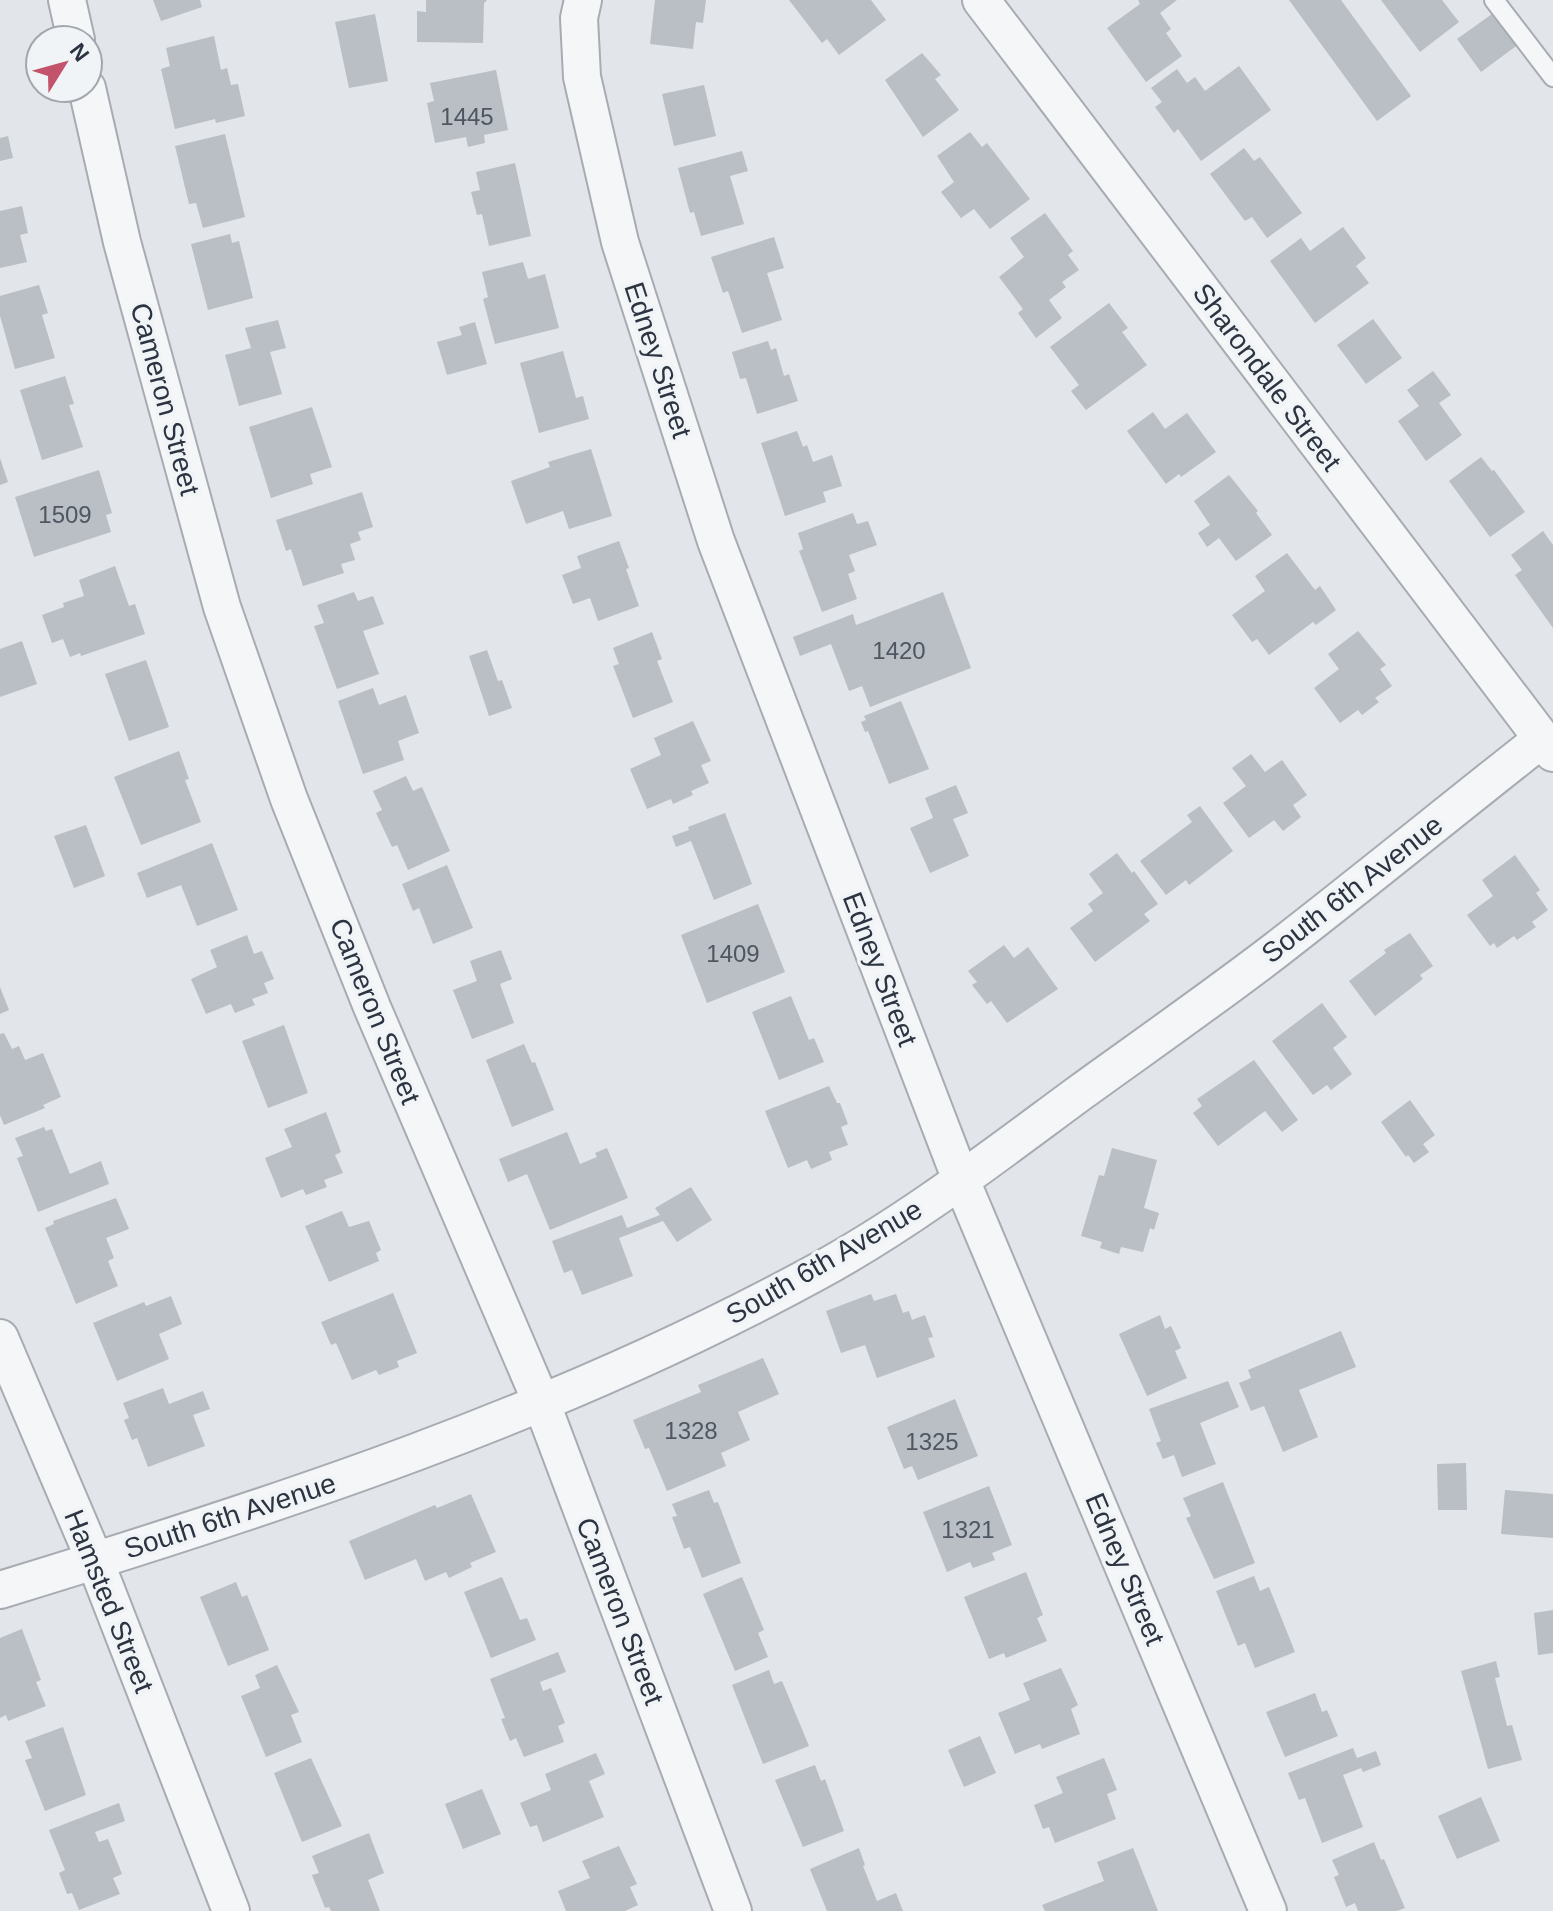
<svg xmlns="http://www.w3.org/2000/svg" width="1553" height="1911" viewBox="0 0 1553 1911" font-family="Helvetica,sans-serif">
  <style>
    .building { fill: #b9bfc5 }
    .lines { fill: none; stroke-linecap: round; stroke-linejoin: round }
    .service-casing { stroke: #a7acb3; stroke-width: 22 }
    .minor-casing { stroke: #a7acb3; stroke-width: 40 }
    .service { stroke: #f4f6f8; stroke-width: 18 }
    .minor { stroke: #f4f6f8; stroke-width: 36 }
    .labels { text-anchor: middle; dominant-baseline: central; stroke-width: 7; stroke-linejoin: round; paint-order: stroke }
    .number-label { font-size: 24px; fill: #4e5761 }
    .street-label { font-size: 28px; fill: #2b3440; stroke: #f1f4f7 }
  </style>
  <rect width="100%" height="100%" fill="#e2e5e9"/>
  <path class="building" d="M153,0H200L202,7L161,21Z
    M426,0H487L484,3L483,43L417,42V11L426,12Z
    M655,0H706L703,23L696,22L693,49L650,44Z
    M789,0H871L886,20L839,55L827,39L822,43Z
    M1138,0H1177L1160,13L1171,29L1166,33L1182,56L1146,82L1107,28L1140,4Z
    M1289,0H1341L1411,96L1377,121Z
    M1381,0H1442L1459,22L1420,52Z
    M1499,9L1523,41L1481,72L1457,39Z
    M375,14L388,81L349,88L335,22Z
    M214,36L221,70L227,68L231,85L238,84L245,116L216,123L215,119L175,129L161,69L170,66L166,48Z
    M922,53L941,75L935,79L959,110L923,137L885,80Z
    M1239,66L1271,110L1201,161L1178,129L1174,133L1155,107L1162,102L1151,88L1177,69L1187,83L1195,77L1205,91Z
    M496,70L508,130L484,135L485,143L468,147L466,137L435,143L427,103L434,101L430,83Z
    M704,85L716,136L674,146L662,94Z
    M970,132L982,147L987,143L1030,199L990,229L974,209L961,218L941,192L954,182L937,156Z
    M225,134L245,217L203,228L196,203L189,204L175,146Z
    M8,136L13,158L0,161V138Z
    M1244,148L1254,161L1260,157L1302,213L1267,238L1252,217L1245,221L1210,174Z
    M742,151L748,171L730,176L744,224L701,236L694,212L690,213L678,168Z
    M515,163L531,236L489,246L482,214L477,215L471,192L480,190L476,172Z
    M22,206L28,233L20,235L27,262L0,268V211Z
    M1045,213L1073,251L1068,255L1079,270L1062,282L1066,287L1049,300L1062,318L1036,338L1018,313L1023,309L999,277L1024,257L1010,238Z
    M1343,227L1366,258L1356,266L1369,283L1315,323L1270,261L1301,238L1310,251Z
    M230,234L232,243L239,241L253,298L208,310L191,244Z
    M774,237L784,268L767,273L782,320L742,333L728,291L723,293L711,257Z
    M523,262L528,279L545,274L559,328L495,344L483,299L488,297L482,272Z
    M39,285L48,313L42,315L55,358L15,369L0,316V296Z
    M1109,303L1128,328L1122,332L1147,365L1086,410L1071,391L1079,385L1050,347Z
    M1373,319L1402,358L1366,384L1337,345Z
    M278,320L286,348L270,352L282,394L239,406L225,355L251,348L245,328Z
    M475,322L487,364L447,375L437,342L462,335L459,327Z
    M768,341L771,350L776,348L784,376L789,374L798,401L757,414L746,378L740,379L732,352Z
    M563,351L576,398L583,396L589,419L539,433L520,363Z
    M1433,371L1451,395L1439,403L1462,435L1426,461L1398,421L1419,406L1407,390Z
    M65,376L74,404L69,405L83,447L42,460L20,390Z
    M312,407L332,467L310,474L313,484L271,498L249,427Z
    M1153,412L1165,429L1187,413L1216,452L1181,477L1179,474L1166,484L1127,431Z
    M797,431L803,447L807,445L813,462L832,455L842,486L823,492L826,502L785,516L761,443Z
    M591,449L612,516L569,529L563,511L526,524L511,481L550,467L548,462Z
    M1481,457L1492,471L1494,470L1525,512L1490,537L1449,481Z
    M0,458L8,482L0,485Z
    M99,470L112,513L106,515L111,532L34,557L15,497Z
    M1229,475L1258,511L1256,513L1272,535L1236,561L1219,538L1207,547L1198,533L1210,525L1194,501Z
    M362,492L373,527L358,532L361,540L350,544L355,560L341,564L344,573L303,586L291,549L286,551L276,520Z
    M853,513L857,524L868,521L877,545L849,555L855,571L848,574L857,599L822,612L799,551L803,549L798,533Z
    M1543,531L1553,545V628L1515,575L1522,570L1511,555Z
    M619,541L629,568L626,569L639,606L598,621L590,598L573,604L562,575L581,568L577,556Z
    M1287,553L1315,590L1320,586L1336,610L1316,625L1313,622L1269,655L1257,639L1252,642L1232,615L1265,591L1255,576Z
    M115,566L129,606L135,604L145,634L81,656L80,653L70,657L63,639L52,643L42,615L64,607L63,603L84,596L79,580Z
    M354,592L358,601L373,596L384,624L363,631L379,674L337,689L314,626L324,623L317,605Z
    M943,592L971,668L870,707L862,686L849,691L831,644L800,656L793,637L853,614L856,625Z
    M1358,631L1386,665L1380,669L1392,686L1375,698L1379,702L1362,715L1358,710L1340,723L1314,688L1339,669L1328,654Z
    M652,632L662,659L657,661L673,702L633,718L613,666L619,664L613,648Z
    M22,641L37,684L0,697V649Z
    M487,650L498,681L502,680L512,708L489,716L469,656Z
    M146,660L169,727L129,741L105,674Z
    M373,688L379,705L406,695L419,733L398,741L404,760L363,774L338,701Z
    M901,701L929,769L889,784L868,731L865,732L861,722L866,720L864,716Z
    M693,721L711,761L701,765L709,783L691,791L693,795L673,804L671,799L647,809L630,769L661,755L654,738Z
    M179,751L189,779L185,780L201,822L141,845L114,777Z
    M1251,754L1265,772L1282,760L1307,795L1293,805L1301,817L1283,831L1274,820L1249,838L1223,803L1246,786L1232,768Z
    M406,776L413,791L422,787L450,851L408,870L397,845L392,847L376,813L382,810L373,791Z
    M956,785L968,813L953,819L969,856L930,873L910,828L933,818L925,798Z
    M1200,806L1233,851L1189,885L1186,880L1166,895L1140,861L1192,822L1187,815Z
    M725,813L752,884L714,900L691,841L676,847L672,836L689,830L688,827Z
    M86,825L105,876L74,888L54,836Z
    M212,843L238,910L197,926L181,885L147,898L137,873Z
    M1117,853L1132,873L1134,871L1158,904L1144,914L1150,921L1095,962L1070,928L1093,911L1088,904L1103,893L1089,874Z
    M1515,855L1540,890L1536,893L1548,910L1532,922L1536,927L1517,940L1514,936L1497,948L1494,943L1490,946L1467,915L1493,896L1482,880Z
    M447,865L473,928L433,944L419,908L413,911L402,884Z
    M758,904L785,972L707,1003L681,935Z
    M1410,933L1433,966L1420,975L1423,979L1375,1016L1349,981L1386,953L1384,950Z
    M247,935L254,954L262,951L274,979L264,983L268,993L252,999L255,1005L235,1013L231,1004L206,1014L191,979L217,967L210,950Z
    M1004,945L1014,958L1028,947L1058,989L1007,1023L991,1001L987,1004L972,985L977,982L968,971Z
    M501,950L512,979L500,984L514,1023L472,1039L453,990L477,981L470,961Z
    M0,987L9,1010L0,1014Z
    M791,996L809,1040L814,1038L824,1062L779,1080L752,1012Z
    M1322,1003L1347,1037L1333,1048L1352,1074L1331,1090L1327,1085L1313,1095L1272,1041Z
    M284,1025L308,1093L268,1108L242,1041Z
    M4,1033L12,1049L19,1046L25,1060L43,1053L61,1097L43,1105L45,1108L4,1125L0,1115V1034Z
    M524,1044L532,1063L535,1062L554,1110L512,1127L486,1060Z
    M1254,1060L1298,1120L1282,1132L1265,1111L1218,1146L1193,1113L1202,1106L1197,1099Z
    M829,1086L837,1103H840L848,1124L841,1127L848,1145L829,1152L832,1160L811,1169L807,1160L788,1168L765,1111Z
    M1410,1100L1435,1135L1423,1144L1429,1152L1414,1163L1408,1155L1406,1157L1381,1122Z
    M326,1112L341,1152L335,1155L343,1173L324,1180L327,1187L306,1195L303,1189L281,1198L265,1158L292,1147L284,1129Z
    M44,1127L46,1131L52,1129L70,1174L101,1161L109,1184L38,1212L17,1158L23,1156L15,1138Z
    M567,1132L580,1164L597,1157L595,1153L607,1148L628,1198L550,1230L527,1174L508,1182L499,1159Z
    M1112,1148L1157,1160L1144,1208L1159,1213L1154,1230L1150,1228L1143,1252L1121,1247L1119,1254L1100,1248L1102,1242L1081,1236L1099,1175L1104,1176Z
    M691,1187L712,1220L677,1242L663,1221L619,1238L633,1276L582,1295L572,1270L564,1273L552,1241L622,1215L627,1228L660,1215L655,1208Z
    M116,1198L129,1229L106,1238L114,1258L108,1261L118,1286L76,1304L45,1228L54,1224L53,1221Z
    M342,1211L349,1227L369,1221L381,1250L376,1253L379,1261L329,1282L305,1226Z
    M393,1293L417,1353L397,1361L399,1367L379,1375L376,1370L352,1380L336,1343L331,1345L321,1322Z
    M871,1294L874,1301L896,1294L903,1313L909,1311L912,1320L925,1315L933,1337L928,1338L935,1357L877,1378L865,1345L841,1353L826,1311Z
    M171,1296L182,1324L159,1334L169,1359L117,1381L93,1323L144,1302L146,1306Z
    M1160,1315L1165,1329L1171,1326L1181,1348L1175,1351L1187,1378L1147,1396L1119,1334Z
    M1341,1331L1356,1367L1299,1390L1318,1437L1283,1452L1264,1406L1251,1411L1239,1383L1251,1378L1248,1370Z
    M763,1358L779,1394L738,1412L750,1440L721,1453L726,1466L667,1491L649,1448L645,1449L633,1420L701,1392L698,1385Z
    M1228,1381L1239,1407L1200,1423L1216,1464L1182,1477L1174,1455L1163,1459L1156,1443L1161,1441L1149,1409Z
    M163,1388L169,1404L203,1391L210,1409L193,1415L205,1446L148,1467L137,1438L132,1440L124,1420L129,1418L123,1403Z
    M955,1399L978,1456L918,1480L912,1466L904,1469L887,1427Z
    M1466,1463L1467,1510H1438L1437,1464Z
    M1223,1482L1255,1563L1214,1579L1186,1518L1191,1516L1183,1498Z
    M989,1486L1012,1545L992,1553L995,1560L973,1568L970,1562L947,1572L923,1512Z
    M709,1490L714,1503L718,1502L741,1563L702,1578L690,1547L684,1549L672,1517L677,1516L672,1504Z
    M1505,1490L1553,1494V1538L1501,1534Z
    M471,1494L496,1552L470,1563L472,1567L449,1578L446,1572L425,1581L416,1559L365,1580L349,1541L435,1505L437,1508Z
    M1026,1572L1043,1615L1037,1618L1047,1641L1006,1658L1004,1653L989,1659L964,1597Z
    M1254,1576L1260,1591L1269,1587L1295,1652L1255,1668L1245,1643L1238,1646L1216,1591Z
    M502,1577L520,1620L527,1618L536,1640L491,1658L464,1592Z
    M742,1577L764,1630L758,1633L768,1657L735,1671L703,1594Z
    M236,1582L242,1597L247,1595L269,1650L228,1666L200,1597Z
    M1553,1610V1653L1538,1655L1534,1613Z
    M22,1629L41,1680L36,1682L46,1706L8,1721L6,1715L0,1718V1638Z
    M558,1652L566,1672L540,1682L543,1691L551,1688L565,1723L558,1726L564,1742L524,1757L516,1738L510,1741L501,1719L505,1718L490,1679Z
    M1496,1661L1500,1677L1495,1678L1507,1726L1512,1725L1522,1760L1488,1769L1461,1671Z
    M277,1665L299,1712L291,1715L302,1742L266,1757L241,1696L260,1688L255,1675Z
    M1061,1668L1078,1705L1071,1709L1080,1734L1042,1749L1040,1744L1015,1754L998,1713L1030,1700L1023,1683Z
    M769,1670L774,1684L782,1681L809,1746L763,1764L732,1685Z
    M1315,1693L1322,1712L1327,1710L1338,1736L1285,1757L1266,1712Z
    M63,1727L86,1795L45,1811L25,1760L32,1758L25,1741Z
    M980,1736L996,1773L964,1787L948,1750Z
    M1353,1748L1357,1758L1376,1751L1381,1765L1363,1772L1361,1768L1343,1775L1363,1827L1322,1843L1305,1798L1299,1800L1288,1773Z
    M596,1753L605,1774L589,1781L604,1817L543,1842L537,1825L530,1827L520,1803L551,1790L545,1774Z
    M311,1758L342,1826L302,1842L274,1773Z
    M1104,1758L1117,1790L1107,1794L1116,1819L1055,1843L1049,1827L1043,1829L1034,1805L1063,1793L1056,1777Z
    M815,1765L821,1781L825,1779L844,1831L803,1847L775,1780Z
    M482,1789L501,1834L463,1849L445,1804Z
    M1481,1797L1500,1841L1457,1859L1438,1816Z
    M119,1803L125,1821L95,1832L99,1842L108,1839L122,1874L113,1878L120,1894L79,1910L72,1893L67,1894L59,1873L65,1870L49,1830Z
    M369,1833L384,1873L368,1880L380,1911H331L329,1907L325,1908L312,1875L319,1873L312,1856Z
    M1374,1842L1381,1860L1384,1859L1405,1908L1397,1911H1358L1355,1903L1346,1907L1334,1877L1339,1875L1332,1860Z
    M619,1846L637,1884L630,1887L638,1905L625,1911H566L558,1891L590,1878L582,1861Z
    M859,1848L865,1865L863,1866L877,1901L896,1893L903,1911H827L810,1869Z
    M1133,1848L1158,1911H1045L1042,1905L1104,1881L1097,1862Z"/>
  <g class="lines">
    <defs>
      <path id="service" d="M1494,0L1553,77"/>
      <path id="minor" d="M67,0L76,40
        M583,0L579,18L582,77L620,242L716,541L961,1180L1268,1911
        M981,0L1553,753
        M87,88L122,242L222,607L289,799L372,1007L542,1404L733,1911
        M0,1338L95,1561L231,1911
        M0,1590C279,1505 558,1413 815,1273C909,1222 994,1156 1081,1092C1146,1045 1212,999 1276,950C1365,881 1453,809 1542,739"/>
    </defs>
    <use href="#service" class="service-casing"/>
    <use href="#minor" class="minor-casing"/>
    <use href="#service" class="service"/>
    <use href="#minor" class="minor"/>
  </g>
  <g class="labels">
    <g class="number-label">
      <text x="467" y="116">1445</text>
      <text x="65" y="514">1509</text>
      <text x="899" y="650">1420</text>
      <text x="733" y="953">1409</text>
      <text x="691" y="1430">1328</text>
      <text x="932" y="1441">1325</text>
      <text x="968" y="1529">1321</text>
    </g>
    <g class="street-label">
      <text transform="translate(658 360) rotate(72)">Edney Street</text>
      <text transform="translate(1267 377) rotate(53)">Sharondale Street</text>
      <text transform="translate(165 399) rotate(75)">Cameron Street</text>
      <text transform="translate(1352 889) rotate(-38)">South 6th Avenue</text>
      <text transform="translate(880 969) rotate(69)">Edney Street</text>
      <text transform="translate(375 1011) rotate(68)">Cameron Street</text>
      <text transform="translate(824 1262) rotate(-30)">South 6th Avenue</text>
      <text transform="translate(230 1516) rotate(-18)">South 6th Avenue</text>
      <text transform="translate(1125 1569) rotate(67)">Edney Street</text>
      <text transform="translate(109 1601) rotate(68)">Hamsted Street</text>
      <text transform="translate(620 1611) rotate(69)">Cameron Street</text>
    </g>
  </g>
  <g transform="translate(64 64) rotate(53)"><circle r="38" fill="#f1f4f7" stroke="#a2a7ae" stroke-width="2"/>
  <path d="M0-6L14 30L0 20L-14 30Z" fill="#c3526b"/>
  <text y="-12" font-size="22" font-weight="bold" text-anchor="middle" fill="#2b3440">N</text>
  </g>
</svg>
